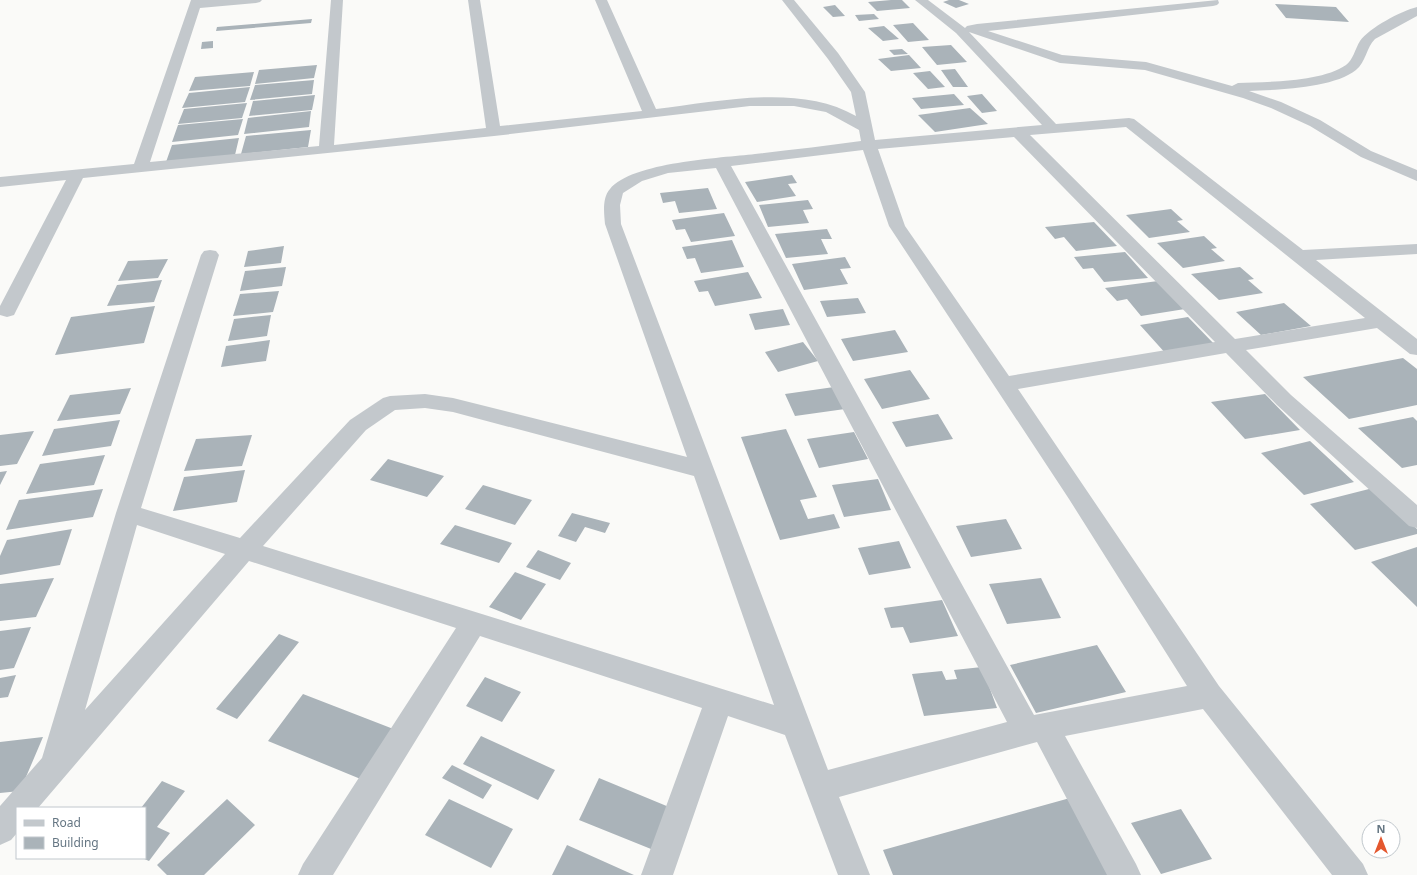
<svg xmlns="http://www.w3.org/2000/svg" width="1417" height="875" viewBox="0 0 1417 875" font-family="'Noto Sans',sans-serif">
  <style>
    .building { fill: #aab3b9 }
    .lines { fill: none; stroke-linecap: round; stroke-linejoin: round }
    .street { fill: #c3c8cc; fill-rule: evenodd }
  </style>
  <rect width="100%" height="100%" fill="#fafaf8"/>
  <path class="building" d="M891,0H902L910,8L877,11L868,2Z
    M949,0H959L969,4L956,8L943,2Z
    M1275,4L1336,7L1349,22L1286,18Z
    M835,5L845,16L833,17L823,7Z
    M874,14L879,19L859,21L855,15Z
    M312,19L311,23L216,31L217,27Z
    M913,23L929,40L908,42L893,25Z
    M884,26L899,39L883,41L868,28Z
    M213,41V48L201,49L202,42Z
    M951,45L967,62L937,65L922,47Z
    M902,49L908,54L894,55L889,50Z
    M909,55L921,68L891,71L878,59Z
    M317,65L314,78L255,84L259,70Z
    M955,69L968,87H953L941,70Z
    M930,71L945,87L928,89L913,73Z
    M254,72L250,86L189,91L195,77Z
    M314,80L312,94L250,100L255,85Z
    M250,87L245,102L182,108L189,93Z
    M954,94L964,105L921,109L912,98Z
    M982,94L997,111L982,113L967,96Z
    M315,95L312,110L249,116L253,101Z
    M247,103L242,118L178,124L184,109Z
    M970,108L988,124L935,132L918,115Z
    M311,111L309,127L244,134L248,118Z
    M243,119L238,135L172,142L178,125Z
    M311,130L308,147L241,154L246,136Z
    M239,138L235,155L166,162L172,145Z
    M792,175L797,183L788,184L796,196L757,202L745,182Z
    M708,188L717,209L679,213L675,201L663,203L660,193Z
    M808,200L813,209L803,210L809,223L768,227L759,205Z
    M1171,209L1183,220L1177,221L1190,232L1149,238L1126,215Z
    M724,213L735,236L691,242L685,229L676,230L672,220Z
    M1094,222L1117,246L1076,251L1064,237L1055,239L1045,227Z
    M827,229L832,239H821L828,254L786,258L775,234Z
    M1204,236L1217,248L1211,249L1225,261L1183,268L1157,243Z
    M732,240L744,267L701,273L695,258L687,259L682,247Z
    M284,246L281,263L244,267L248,251Z
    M1125,252L1148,278L1104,282L1093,268L1083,269L1074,257Z
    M845,257L851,268L840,269L848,284L804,290L792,264Z
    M168,259L158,278L118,281L128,261Z
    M286,267L282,286L240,291L245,271Z
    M1240,267L1254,279L1248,280L1263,293L1219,300L1191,274Z
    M748,272L762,298L715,306L708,291L699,292L694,281Z
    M162,280L154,302L107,306L117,285Z
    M1158,281L1185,309L1141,316L1127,299L1117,301L1105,288Z
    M279,291L273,312L233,316L240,294Z
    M858,298L866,313L827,317L820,301Z
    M1284,303L1311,326L1261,335L1236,312Z
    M155,306L144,343L55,355L71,317Z
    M783,309L790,325L755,330L749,314Z
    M271,315L267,336L228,341L234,319Z
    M1188,317L1216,346L1167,355L1140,325Z
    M895,330L908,352L853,361L841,339Z
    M270,340L266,361L221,367L226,346Z
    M803,342L818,361L778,372L765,352Z
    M1403,358L1417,369V405L1349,419L1303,377Z
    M910,370L930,399L882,409L864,379Z
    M834,387L845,409L795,416L785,394Z
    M131,388L120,414L57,421L70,395Z
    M1265,394L1300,430L1245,439L1211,402Z
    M938,414L953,439L906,447L892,422Z
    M1413,417L1417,421V465L1402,468L1358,428Z
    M120,420L111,446L42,456L54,429Z
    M786,429L817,497L800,500L808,519L834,514L840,528L780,540L741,437Z
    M34,431L17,464L0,466V435Z
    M854,432L868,459L819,468L807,439Z
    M252,435L242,466L184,471L196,439Z
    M1310,441L1354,482L1304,495L1261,453Z
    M105,455L94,485L26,494L40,464Z
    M388,459L444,476L427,497L370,480Z
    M245,470L237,502L173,511L184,477Z
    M7,471L0,485V472Z
    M878,479L891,510L844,517L832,485Z
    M483,485L532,500L515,525L465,509Z
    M1373,488L1417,529V534L1355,550L1310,504Z
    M103,489L93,517L6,530L19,500Z
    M572,513L610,523L605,533L585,527L576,542L558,536Z
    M1006,519L1022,549L971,557L956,526Z
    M455,525L512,543L499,563L440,544Z
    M72,529L60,565L0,575V556L7,540Z
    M899,541L911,568L869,575L858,548Z
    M1417,547V607L1371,562Z
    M538,550L571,563L560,580L526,567Z
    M515,572L546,584L521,620L489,607Z
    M54,578L36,617L0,621V584Z
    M1041,578L1061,618L1007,624L989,584Z
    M942,600L958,636L910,643L903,627L891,628L884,608Z
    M31,627L14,668L0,670V631Z
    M279,634L299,642L237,719L216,709Z
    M1097,645L1126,692L1036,713L1010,665Z
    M982,667L997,708L924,716L912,674L942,671L946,680L957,679L954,670Z
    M16,675L8,697L0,698V678Z
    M485,677L521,692L502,722L466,706Z
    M303,694L396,730L363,780L268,741Z
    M481,736L555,770L538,800L463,764Z
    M43,737L20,791L0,793V742Z
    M452,765L492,785L483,799L442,778Z
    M599,778L669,807L651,849L579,820Z
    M162,781L185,791L157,827L170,833L149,861L142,858H145V808H141Z
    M1070,798L1113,875H893L883,850Z
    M227,799L255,825L204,875H167L157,865Z
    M449,799L513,829L491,868L425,835Z
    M1181,809L1212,859L1161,874L1131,823Z
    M567,845L634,875H552Z"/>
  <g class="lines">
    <path class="street" d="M191,0H262L260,2L256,3L200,8L150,162L319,146L331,0H343L334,145L486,128L468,0H480L500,126L642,111L595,0H607L656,109C718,102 799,83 856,116L851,92L828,59L782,0H794L838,53L865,92L875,140L1042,125L956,33L915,0H928L965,28L967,26L977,24L1218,0L1219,3L1217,5L1213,6L988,31L1062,55L1146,62L1232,86L1238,83C1267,82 1322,82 1346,65C1353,60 1355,49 1360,41C1369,28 1401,11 1417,7V16L1375,39C1366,48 1366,62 1356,70C1334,88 1277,90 1249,91L1281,102L1320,120L1371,151L1417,170V181L1361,157L1310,126L1271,108L1243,98L1145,70L1060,63L969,32L1056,124L1129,118L1134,119L1303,250L1417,244V254L1316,260L1417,339V355L1410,354L1377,328L1246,350L1291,395L1417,505V528L1409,526L1277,405L1226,353L1018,389L1219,686L1363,864L1368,875H1332L1203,709L1065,736L1136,864L1141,875H1107L1037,742L839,797L870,875H838L785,735L728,716L673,875H641L702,708L480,636L333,875H298L303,864L456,628L249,561L38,808H17V833L11,840L0,845V806L42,758L116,513L201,255L204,251L210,250L216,251L219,255L141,508L240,538L350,420L383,398L390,396L425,394L453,398L687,457L605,224C604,213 602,198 610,189C632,162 721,158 755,154C790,150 826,146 861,141L859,130L826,112L794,106H750L494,136L83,178L16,311L14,315L7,317L0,315V306L66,180L0,187V177L134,164ZM1126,127L1365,318L1235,339L1030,135ZM1014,137L1215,342L1009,376L905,226L878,149ZM863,150L889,226L1069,499L1187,686L1034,715L731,166ZM716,168L1007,722L828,770L621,224L620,205L623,193L642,181L668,173ZM425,408L453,412L694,476L774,705L263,546L366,430L395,410ZM137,525L225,554L85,710Z"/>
  </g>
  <rect x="16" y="807" width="130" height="52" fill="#ffffff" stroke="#c1c8cd"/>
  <rect x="24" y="820" width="20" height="6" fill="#c3c8cc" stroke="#c1c8cd"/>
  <text x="52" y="827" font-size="12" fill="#657683">Road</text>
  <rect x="24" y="837" width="20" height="12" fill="#aab3b9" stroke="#c1c8cd"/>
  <text x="52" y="847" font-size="12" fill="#657683">Building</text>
  <g transform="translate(1381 839)"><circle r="19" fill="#ffffff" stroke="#c1c8cd"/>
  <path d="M0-3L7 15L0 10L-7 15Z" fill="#e4572e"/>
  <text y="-6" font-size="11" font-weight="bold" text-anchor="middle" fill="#657683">N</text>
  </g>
</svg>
